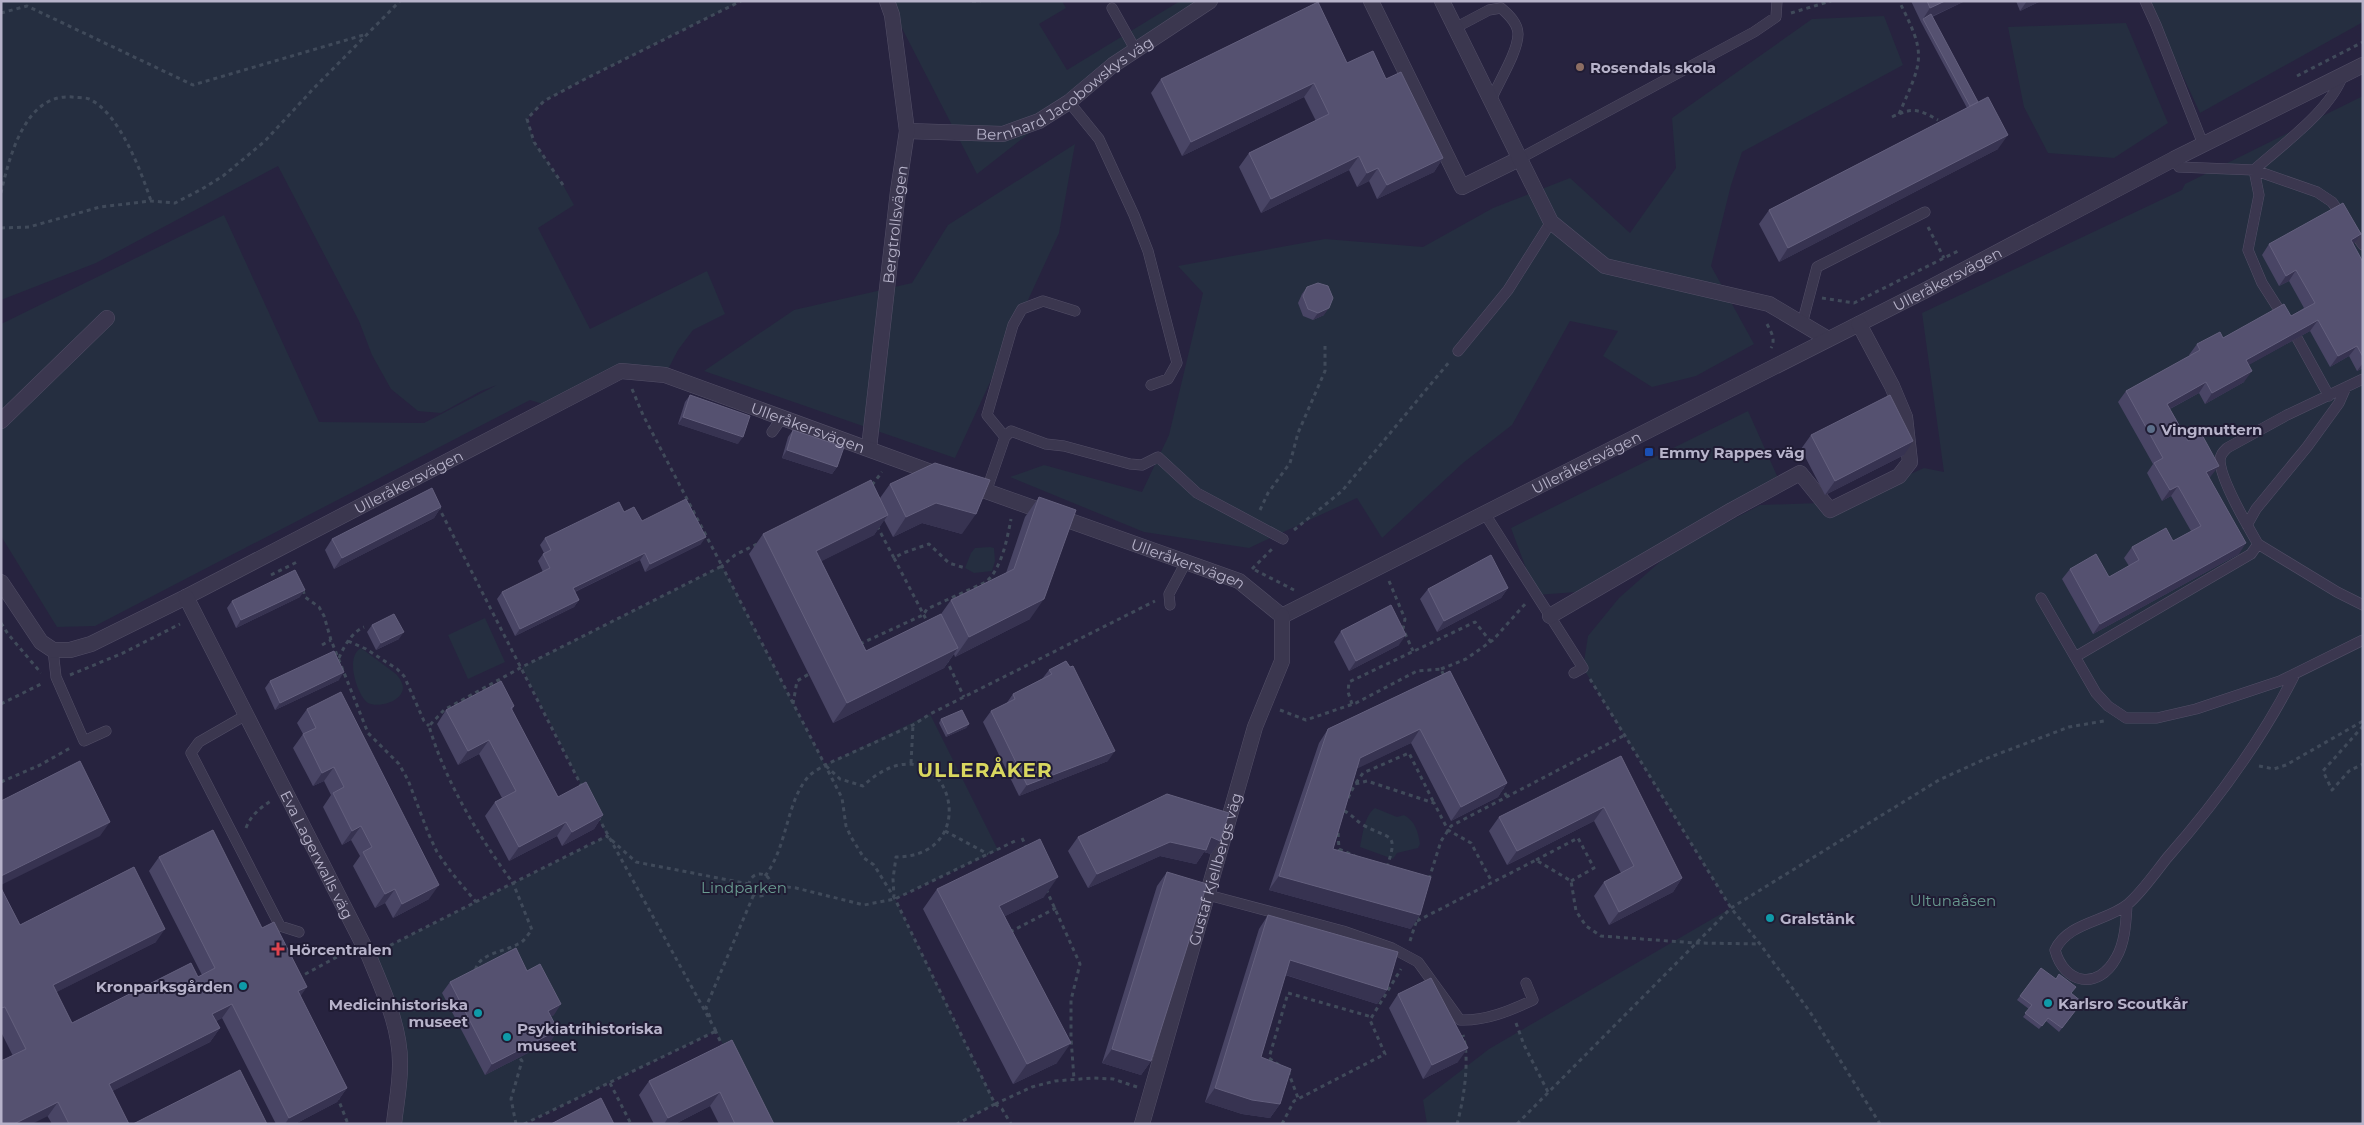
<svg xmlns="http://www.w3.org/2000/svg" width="2364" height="1125" viewBox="0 0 2364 1125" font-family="Montserrat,sans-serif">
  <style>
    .green { fill: #252e40 }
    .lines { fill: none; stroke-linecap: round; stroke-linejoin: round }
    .lane-casing { stroke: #534f67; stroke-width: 11 }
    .street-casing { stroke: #534f67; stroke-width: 16 }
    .path { stroke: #404a5a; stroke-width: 3; stroke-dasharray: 4 4; stroke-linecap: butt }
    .lane { stroke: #3b374f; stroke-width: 10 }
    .street { stroke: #3b374f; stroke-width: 15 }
    .wall { fill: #494565 }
    .shaded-wall { fill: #373351 }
    .building { fill: #555170; stroke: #64607e }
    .education-dot { fill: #8d6e63; stroke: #201c34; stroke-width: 2 }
    .service-dot { fill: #5c6f8a; stroke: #201c34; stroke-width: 2 }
    .transit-dot { fill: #1a4fb4; stroke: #201c34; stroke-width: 2 }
    .culture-dot { fill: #0f9aa8; stroke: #201c34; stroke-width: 2 }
    .health-dot { fill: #e0444e; stroke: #201c34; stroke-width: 2 }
    .labels { text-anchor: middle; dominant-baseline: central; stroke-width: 4; stroke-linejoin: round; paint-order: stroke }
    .poi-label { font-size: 15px; font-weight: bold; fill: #b7b3ca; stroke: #201c34; text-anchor: start }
    .street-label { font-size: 15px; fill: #b7b3ca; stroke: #201c34 }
    .park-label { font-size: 15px; fill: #6a9c91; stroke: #201c34 }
    .district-label { font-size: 20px; font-weight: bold; letter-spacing: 1px; fill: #d9d75f; stroke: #201c34 }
  </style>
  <rect width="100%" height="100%" fill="#27233f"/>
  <path class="green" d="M1,1H741L585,79L544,101L527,119L534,142L563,185L574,205L538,228L590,329L707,271L725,314L693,330L678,350L665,375L621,371L552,407L530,400L95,626L57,627L1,536V324L224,215L319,422L424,423L497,385L481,391L441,413L418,411L391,389L372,355L359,321L278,166L96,263L1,300Z
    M888,1H1062L1066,8L1039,24L1067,70L1180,1H1210L1069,102L977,174Z
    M2148,1H2363V22L2200,113Z
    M1884,16L1903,65L1742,152L1731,185L1711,266L1754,344L1696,376L1652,387L1603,356L1618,331L1570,321L1512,425L1463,463L1382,538L1357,498L1249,548L1144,532L1010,477L1044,465L1142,492L1169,435L1203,293L1178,266L1325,239L1423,247L1493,208L1570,178L1630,233L1676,168L1672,118L1812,19Z
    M2126,23L2168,123L2114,158L2048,153L2024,107L2008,27Z
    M2363,96V1124H1427L1423,1100L1489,1049L1731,908L1583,668L1588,636L1619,598L1671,552L1760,505L1847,502L1924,468L1944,472L1922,313L2182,190L2185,184Z
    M1075,144L1059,233L955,458L704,371L794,310L912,283L948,225Z
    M1748,411L1778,478L1577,592L1536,595L1511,528Z
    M990,547L994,548L995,561L992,571L974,573L965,568L971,553L975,548Z
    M722,566L825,765L930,714L998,850L895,899L995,1104L957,1124H764L716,1031L524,1124H394L400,1065L369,956L607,836L522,667Z
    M485,618L505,662L468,679L448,635Z
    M361,648L396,674C399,677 403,683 403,688C402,702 378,708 368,703C358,697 344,657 361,648Z
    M1375,808L1397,817L1404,815C1416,822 1418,832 1420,844L1418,848L1397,853L1393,859L1360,847C1363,834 1364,816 1375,808Z"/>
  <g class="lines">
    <defs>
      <path id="lane" d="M2145,1L2156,25L2203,144
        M1112,8L1135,49
        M1455,28L1489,10L1501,8C1508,14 1518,23 1518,34C1518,52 1498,83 1491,100
        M1069,102L1099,139L1134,215L1148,251L1177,363L1168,379L1151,385
        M1519,159L1754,32L1776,17L1777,1
        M2174,159L2179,167L2254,170L2317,192L2332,202L2363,245
        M2285,319L2262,283L2248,250L2259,195L2254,170C2283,144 2330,111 2343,75
        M1802,324L1817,267L1925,212
        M2297,338L2329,396
        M1458,351L1508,290L1551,222
        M772,432L782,418
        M1005,437L1011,431L1046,444L1064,446L1130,464L1142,465L1158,457L1197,493L1283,539
        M986,492L1005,437L987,415L1013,325L1022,309L1043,301L1075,311
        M1485,514L1583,668L1574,673
        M2247,525L2256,509L2307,447L2339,403L2346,387
        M2258,544L2337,592L2363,605
        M2041,598L2096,693L2108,706L2126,718H2157L2196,709L2280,681L2363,640
        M1170,605L1169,594L1186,562
        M53,650L56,677L84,741L106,731
        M2075,657L2251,554L2258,544C2247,525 2221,481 2220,461C2220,455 2223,452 2227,448L2287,415L2363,379
        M246,715L199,742L191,753L280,926L299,932
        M1208,895L1343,931L1392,948L1418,962L1460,1020C1486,1021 1509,1011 1533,1000L1526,983
        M2127,905C2126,922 2125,943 2116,958C2098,991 2064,984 2055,950C2068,922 2106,922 2128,904C2142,892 2155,873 2167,858C2217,801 2261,742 2295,674"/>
      <g id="street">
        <path d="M1371,1L1462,187L1519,159"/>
        <path d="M1442,1L1551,222L1605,266L1769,304L1828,339"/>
        <path id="s1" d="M907,131L1003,134L1039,121L1069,102L1113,65L1210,1"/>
        <path d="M1,421L107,318"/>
        <path id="s2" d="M869,448L898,191L907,131L892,15L887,1"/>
        <path id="s3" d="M966,484L1239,581L1282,616L1924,291L2174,159L2363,65"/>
        <path id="s4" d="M1,582L41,642L53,650H70L91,644L186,597L621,371L665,375L942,476"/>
        <path id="s5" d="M186,597L369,956C383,991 401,1027 400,1066C400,1085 396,1105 394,1124"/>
        <path d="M1550,616L1732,510L1800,473L1830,510L1899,476L1910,462L1905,417L1892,386L1859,324"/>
        <path id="s6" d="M1142,1124L1255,727L1282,661V616"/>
      </g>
    </defs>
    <use href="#lane" class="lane-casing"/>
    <use href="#street" class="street-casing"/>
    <path class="path" d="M972,1H981
      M1,13L27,6L193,85L367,34
      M1791,13L1831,1
      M2297,76L2363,42
      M1899,114C1923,59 1927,56 1899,1
      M1892,117C1913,107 1918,109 1938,120
      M563,185L534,142L527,119L544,101L585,79L741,1
      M1,193C9,158 25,93 72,97C78,98 87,97 91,100C120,115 141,171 151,201
      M1928,227L1944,258
      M1,228L29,227L100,207L151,201L175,203L202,189L223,176L265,141L314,88L400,1
      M1822,298L1854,303L1958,251
      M1767,324C1771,332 1776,339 1771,348
      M632,389L643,415L722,566L522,667L444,710L429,726C445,781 479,837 513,883L607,836L636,862L749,884
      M872,485L882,472
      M438,506L582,787
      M1260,510L1268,493L1290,463L1298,433L1325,371V346
      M877,526L894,558L903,553L929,544L949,563L965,568
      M1294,530L1342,491L1450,361
      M757,544L735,555L722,566L825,765L913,725L930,714L1155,601
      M894,558L929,625
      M1252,569L1272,549
      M1255,570L1294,590
      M271,575L299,561
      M1389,581L1405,619L1403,629L1413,651
      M303,590L305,597L319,607L324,616L331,640L368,733L399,764L408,780L429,835L437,852L451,872L476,902
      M1,623L8,634L41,673
      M348,641L366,649L397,669L404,676L424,721L429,726
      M860,644L923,615L927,609L986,582C1002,568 1007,539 1011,519
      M322,645L331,640
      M339,658C344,646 352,632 364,627
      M946,659L964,697
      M1441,669L1466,659L1493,640L1526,603
      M70,675L123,653L180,624
      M1590,679L1731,908L1760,944L1810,1012L1880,1124
      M1,704L43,683
      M793,704L797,681L809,674
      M1352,704L1348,692L1349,682L1475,622L1491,642
      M1280,710L1306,720L1356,703L1417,671L1441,669L1444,676
      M2363,726L2323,771L2332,790L2349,771L2363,764
      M911,763L913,725
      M826,766L840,779L863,786C944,710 992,856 896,857L893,879L894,896
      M2259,766L2274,769L2286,765L2363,721
      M1,782L40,765L72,747
      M1356,783L1363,773L1409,753L1434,803
      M1501,786L1507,797
      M1348,798L1355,784L1367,781L1434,803L1448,830L1471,843L1492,882
      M1344,811C1352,814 1356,821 1363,825C1390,840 1399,831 1387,867
      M598,817L716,1031
      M246,828C251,815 260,808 272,800
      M945,831L988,854
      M1338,833L1339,849L1355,856
      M1022,838L1027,849
      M1536,860L1578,838L1594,868L1571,881
      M749 885a11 11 0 1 1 22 0a11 11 0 1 1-22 0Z
      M765,876C788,846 786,801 809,776C813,772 820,768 825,765L842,798L846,826L851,837L864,858L874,865L895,899L995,1104L957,1124
      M1429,879L1441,841L1451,826L1625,735
      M771,885L796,888L864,905L895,899L1017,840
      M1046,889L1080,964L1071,1000V1038L1074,1079
      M1417,921L1536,860L1571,881L1576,911L1586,926L1601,936L1696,943L1760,944
      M1010,932L1056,908
      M1410,941L1418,916
      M383,949L513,883L532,930C528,934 524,942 518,944C505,952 476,953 475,973
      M298,978L348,951
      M710,1017L706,1007L754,894
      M1516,1023L1524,1045L1548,1092
      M715,1030L723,1047
      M1279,1065L1269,1058L1288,993L1372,1017
      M1288,1071L1298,1098
      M610,1083L631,1124
      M337,1096L348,1124
      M995,1104L1032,1087L1055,1081L1093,1078L1113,1079L1137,1087
      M995,1104L1002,1109L1011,1124
      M516,1124L511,1099L522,1061L519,1057
      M524,1124L716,1031
      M1282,1124L1294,1101L1385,1054L1370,1020L1401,969
      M1457,1124C1464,1099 1470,1059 1463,1035
      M1517,1124L1731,908L1939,780L1985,759L2069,727L2104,721"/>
    <use href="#lane" class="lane"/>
    <use href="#street" class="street"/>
  </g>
  <path class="wall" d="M1911,1H1965L1932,17L1998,149L1779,262L1759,224L1769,210L1967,108L1921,22Z
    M2016,1H2041L2020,11Z
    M1347,63L1386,79L1443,158L1434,172L1377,199L1369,181L1357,187L1349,170L1261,213L1239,167L1249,153L1316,121L1304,97L1182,156L1151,93L1161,79Z
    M2269,244L2353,245L2363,262V368L2357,371L2349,356L2330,367L2310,331L2248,365L2244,382L2205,404L2199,393L2170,409L2188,441L2211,476L2209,477L2239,554L2093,634L2062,579L2070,569L2109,577L2129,566L2124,558L2132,547L2173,541L2191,531L2171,496L2162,501L2147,473L2153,464L2118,402L2126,391L2190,356L2189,355L2197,344L2223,338L2291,316L2304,308L2289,281L2279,286L2262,255Z
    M1307,287L1324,315L1313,320L1303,316L1298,303L1302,294Z
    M690,395L738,444L678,424L685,402Z
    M793,430L837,467L832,474L782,458L788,437Z
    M1811,435L1904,455L1825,495L1801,449Z
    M890,484L962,534L922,523L893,537L884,520L874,535L821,561L866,651L941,614L951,600L1006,573L1025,517L1039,497L1030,619L955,657L954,654L944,668L833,723L749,554L763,534L880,498Z
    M441,507L434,518L334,569L325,550L332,539Z
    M624,512L642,521L701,544L645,572L640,560L575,592L579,600L574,607L515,636L497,599L502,592L543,572L538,561L543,554L544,553L540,545L545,538Z
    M1508,588L1501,598L1437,632L1420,599L1428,589Z
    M300,597L236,628L227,608L232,601Z
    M372,625L399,639L376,650L367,632Z
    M1341,631L1399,645L1349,671L1334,642Z
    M1066,661L1108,761L1019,796L983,722L991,711L1006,704L1013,694L1042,679L1049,670Z
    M1450,671L1507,783L1498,797L1451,821L1411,743L1357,768L1333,849L1411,929L1269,890L1319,743L1328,729Z
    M339,680L275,710L265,688L270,681Z
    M514,706L512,710L558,797L603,815L594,829L562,846L557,836L509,861L485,816L495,802L502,798L479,754L458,765L437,724L446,710Z
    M307,709L429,899L393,918L385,903L375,908L353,866L360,856L351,840L342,845L323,807L331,795L324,781L313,786L293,748L303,734L297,723Z
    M941,719L969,724L966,728L946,737L939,723Z
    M1621,756L1682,878L1673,892L1609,925L1594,896L1604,882L1621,873L1594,821L1507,865L1489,831L1499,817Z
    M1078,837L1220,841L1211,854L1204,852L1196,864L1160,856L1088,888L1068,851Z
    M159,857L262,928L300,996L347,1088L337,1102L295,1124H276L222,1018L216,1021L220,1028L210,1042L112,1091L129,1124H52L13,1056L1,1032V888L20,925L156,942L56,992L72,1023L202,975L149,871Z
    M1167,872L1151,1061L1141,1075L1102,1063L1157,886Z
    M937,889L1044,897L1005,916L1057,1063L1013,1084L923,909Z
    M1268,915L1387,990L1377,1004L1285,975L1261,1057L1280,1104L1270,1118L1242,1114L1205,1102L1259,929Z
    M2041,968L2071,993L2082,1002L2059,1032L2046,1021L2039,1029L2023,1017L2029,1009L2017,1000Z
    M527,971L554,1015L551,1016V1041L485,1075L442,993L450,982Z
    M1398,994L1458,1062L1423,1079L1389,1008Z
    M732,1040L774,1124H719L710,1106L675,1124H654L639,1095L649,1081Z"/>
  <path class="shaded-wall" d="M1945,1H1965L1924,20L1923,19L1921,22L1930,8Z
    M2027,1H2041L2020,11Z
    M1314,83L1304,97L1182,156L1191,142Z
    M2008,135L1998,149L1779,262L1788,248Z
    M1359,156L1349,170L1261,213L1271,199Z
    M1443,158L1434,172L1377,199L1387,185Z
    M1378,168L1369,181L1357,187L1367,173Z
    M2361,234L2353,245L2351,240Z
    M2296,270L2289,281L2279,286L2286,276Z
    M1329,308L1324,315L1313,320L1318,313Z
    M2318,320L2310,331L2238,371L2246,360Z
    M2357,346L2349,356L2330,367L2338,356Z
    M2363,363V368L2357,371Z
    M2252,371L2244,382L2205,404L2212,393Z
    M2206,382L2199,393L2160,414L2167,404Z
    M683,417L743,437L738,444L678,424Z
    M1913,441L1904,455L1825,495L1835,481Z
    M787,450L837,467L832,474L782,458Z
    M2219,466L2211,476L2199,483L2206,472Z
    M2178,486L2171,496L2162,501L2170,490Z
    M936,503L976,514L962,534L922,523L893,537L906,517Z
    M441,507L434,518L334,569L342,558Z
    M888,515L874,535L802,571L816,551Z
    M706,537L701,544L645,572L650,564Z
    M2246,543L2239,554L2093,634L2100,624Z
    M645,553L640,560L568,595L573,588Z
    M1508,588L1501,598L1437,632L1444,621Z
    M305,590L300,597L236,628L241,620Z
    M1044,599L1030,619L955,657L969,637Z
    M579,600L574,607L515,636L520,629Z
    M404,632L399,639L376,650L381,643Z
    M1406,635L1399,645L1349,671L1356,661Z
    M958,648L944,668L833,723L847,703Z
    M344,672L339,680L275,710L280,703Z
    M969,724L966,728L946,737L948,734Z
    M1420,729L1411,743L1350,772L1360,758Z
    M489,740L479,754L458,765L468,751Z
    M1115,751L1108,761L1019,796L1027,785Z
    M334,767L324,781L313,786L322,773Z
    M1507,783L1498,797L1451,821L1461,807Z
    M1604,807L1594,821L1507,865L1517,851Z
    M603,815L594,829L562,846L572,832Z
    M110,822L100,836L1,885V876Z
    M566,822L557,836L509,861L519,847Z
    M361,826L351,840L342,845L352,831Z
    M1211,837L1220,841L1211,854L1204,852L1196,864L1160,856L1088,888L1097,874L1170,842Z
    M1279,876L1420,915L1411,929L1269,890Z
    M1058,877L1044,897L985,926L999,906Z
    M1682,878L1673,892L1609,925L1619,912Z
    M439,885L429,899L393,918L402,904Z
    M395,889L385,903L375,908L385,894Z
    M165,929L156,942L43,999L53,985Z
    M1290,960L1387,990L1377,1004L1280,973Z
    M307,987L297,1001L298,991Z
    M232,1004L222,1018L202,1028L212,1014Z
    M561,1004L554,1015L541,1021L548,1011Z
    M220,1028L210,1042L99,1098L109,1084Z
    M558,1030L551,1041L485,1075L492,1064Z
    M1071,1043L1057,1063L1013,1084L1027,1064Z
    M1468,1048L1458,1062L1423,1079L1432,1065Z
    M1112,1049L1151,1061L1141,1075L1102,1063Z
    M347,1088L337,1102L295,1124H285L289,1118Z
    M1215,1088L1280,1104L1270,1118L1242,1114L1205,1102Z
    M720,1092L710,1106L675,1124H664L668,1118Z
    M58,1102L48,1116L32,1124H14Z"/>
  <path class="building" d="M1927,1H1945L1930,8Z
    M1318,2L1347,63L1373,51L1386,79L1401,72L1443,158L1387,185L1378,168L1367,173L1359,156L1271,199L1249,153L1329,114L1314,83L1191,142L1161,79Z
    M1931,14L1978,102L1970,106L1923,19Z
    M1988,97L2008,135L1788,248L1769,210Z
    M2343,203L2361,234L2351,240L2363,262V357L2357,346L2338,356L2318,320L2246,360L2252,371L2212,393L2206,382L2167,404L2188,441L2201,433L2219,466L2206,472L2246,543L2100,624L2070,569L2096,554L2109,577L2139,560L2132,547L2166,528L2173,541L2201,526L2178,486L2170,490L2154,463L2163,458L2126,391L2200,350L2197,344L2220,332L2223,338L2284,304L2291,316L2315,303L2296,270L2286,276L2269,244Z
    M1318,283L1328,286L1333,298L1329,308L1318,313L1308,309L1303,296L1307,287Z
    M690,395L750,416L743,437L683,417Z
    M1890,395L1913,441L1835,481L1811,435Z
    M793,430L844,447L837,467L787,450Z
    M935,463L990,480L976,514L936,503L906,517L890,484Z
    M871,480L888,515L816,551L866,651L941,614L958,648L847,703L763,534Z
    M432,488L441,507L342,558L332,539Z
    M1039,497L1076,510L1044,599L969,637L951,600L1014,569Z
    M686,499L706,537L650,564L645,553L573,588L579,600L520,629L502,592L550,568L543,554L551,550L545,538L619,502L624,512L634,507L642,521Z
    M1491,555L1508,588L1444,621L1428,589Z
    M295,570L305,590L241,620L232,601Z
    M1391,605L1406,635L1356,661L1341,631Z
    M394,614L404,632L381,643L372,625Z
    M334,651L344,672L280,703L270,681Z
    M1066,661L1070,667L1073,666L1115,751L1027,785L991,711L1015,699L1013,694L1052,674L1049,670Z
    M1450,671L1507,783L1461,807L1420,729L1360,758L1333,849L1431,877L1420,915L1279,876L1328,729Z
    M501,681L514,706L511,708L558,797L586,782L603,815L572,832L566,822L519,847L495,802L516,791L489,740L468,751L446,710Z
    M341,692L439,885L402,904L395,889L385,894L363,852L372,847L361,826L352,831L333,793L344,787L334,767L322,773L303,734L316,728L307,709Z
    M962,710L969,724L948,734L941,719Z
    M1621,756L1682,878L1619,912L1604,882L1634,866L1604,807L1517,851L1499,817Z
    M80,761L110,822L1,876V801Z
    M1167,794L1229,813L1220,841L1211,837L1206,850L1170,842L1097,874L1078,837Z
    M213,830L262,928L274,922L307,987L298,991L347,1088L289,1118L232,1004L212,1014L220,1028L109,1084L129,1124H69L58,1102L14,1124H1V1061L26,1049L5,1007L1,1008V888L20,925L134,867L165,929L53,985L72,1023L191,963L198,977L215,968L159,857Z
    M1040,839L1058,877L999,906L1071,1043L1027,1064L937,889Z
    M1167,872L1207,884L1151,1061L1112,1049Z
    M1268,915L1398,952L1387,990L1290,960L1261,1057L1291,1069L1280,1104L1252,1100L1215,1088Z
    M516,948L527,971L540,964L561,1004L548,1011L558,1030L492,1064L450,982Z
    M2041,968L2056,979L2059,974L2076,987L2071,993L2082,1002L2062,1028L2048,1018L2042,1026L2025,1013L2032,1005L2020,996Z
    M1431,978L1468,1048L1432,1065L1398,994Z
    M732,1040L774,1124H735L720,1092L668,1118L649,1081Z
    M240,1070L267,1124H133Z
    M601,1098L614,1124H551Z"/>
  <circle class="education-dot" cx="1580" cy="67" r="5"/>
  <circle class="service-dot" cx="2151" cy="429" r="5"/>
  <rect class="transit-dot" x="1644" y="447" width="10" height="10" rx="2.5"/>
  <g class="culture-dot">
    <circle cx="1770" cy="918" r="5"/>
    <circle cx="243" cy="986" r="5"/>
    <circle cx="2048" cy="1003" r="5"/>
    <circle cx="478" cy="1013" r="5"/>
    <circle cx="507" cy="1037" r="5"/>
  </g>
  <path class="health-dot" d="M275.5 941.5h5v5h5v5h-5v5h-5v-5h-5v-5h5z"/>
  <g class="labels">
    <g class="poi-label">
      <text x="1590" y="67">Rosendals skola</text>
      <text x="2161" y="429">Vingmuttern</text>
      <text x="1659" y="452">Emmy Rappes väg</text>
      <text x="1780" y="918">Gralstänk</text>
      <text x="289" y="949">Hörcentralen</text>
      <text x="233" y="986" text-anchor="end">Kronparksgården</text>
      <text x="2058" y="1003">Karlsro Scoutkår</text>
      <text x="468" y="1004" text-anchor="end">Medicinhistoriska<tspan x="468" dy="17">museet</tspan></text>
      <text x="517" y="1028">Psykiatrihistoriska<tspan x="517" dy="17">museet</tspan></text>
    </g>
    <g class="street-label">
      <text stroke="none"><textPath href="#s1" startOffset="171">Bernhard Jacobowskys väg</textPath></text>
      <text stroke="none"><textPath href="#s2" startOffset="225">Bergtrollsvägen</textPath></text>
      <text stroke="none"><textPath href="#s3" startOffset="1091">Ulleråkersvägen</textPath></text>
      <text stroke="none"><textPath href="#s4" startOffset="918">Ulleråkersvägen</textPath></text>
      <text stroke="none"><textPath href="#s3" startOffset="686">Ulleråkersvägen</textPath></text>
      <text stroke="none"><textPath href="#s4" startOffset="482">Ulleråkersvägen</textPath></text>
      <text stroke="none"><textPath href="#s3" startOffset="236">Ulleråkersvägen</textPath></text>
      <text stroke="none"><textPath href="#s5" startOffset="289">Eva Lagerwalls väg</textPath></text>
      <text stroke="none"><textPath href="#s6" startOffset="265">Gustaf Kjellbergs väg</textPath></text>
    </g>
    <g class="park-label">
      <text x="744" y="887">Lindparken</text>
      <text x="1953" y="900">Ultunaåsen</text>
    </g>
    <g class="district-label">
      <text x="985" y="770">ULLERÅKER</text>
    </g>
  </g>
  <rect width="2364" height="1125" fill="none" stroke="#b7b3ca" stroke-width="5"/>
</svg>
